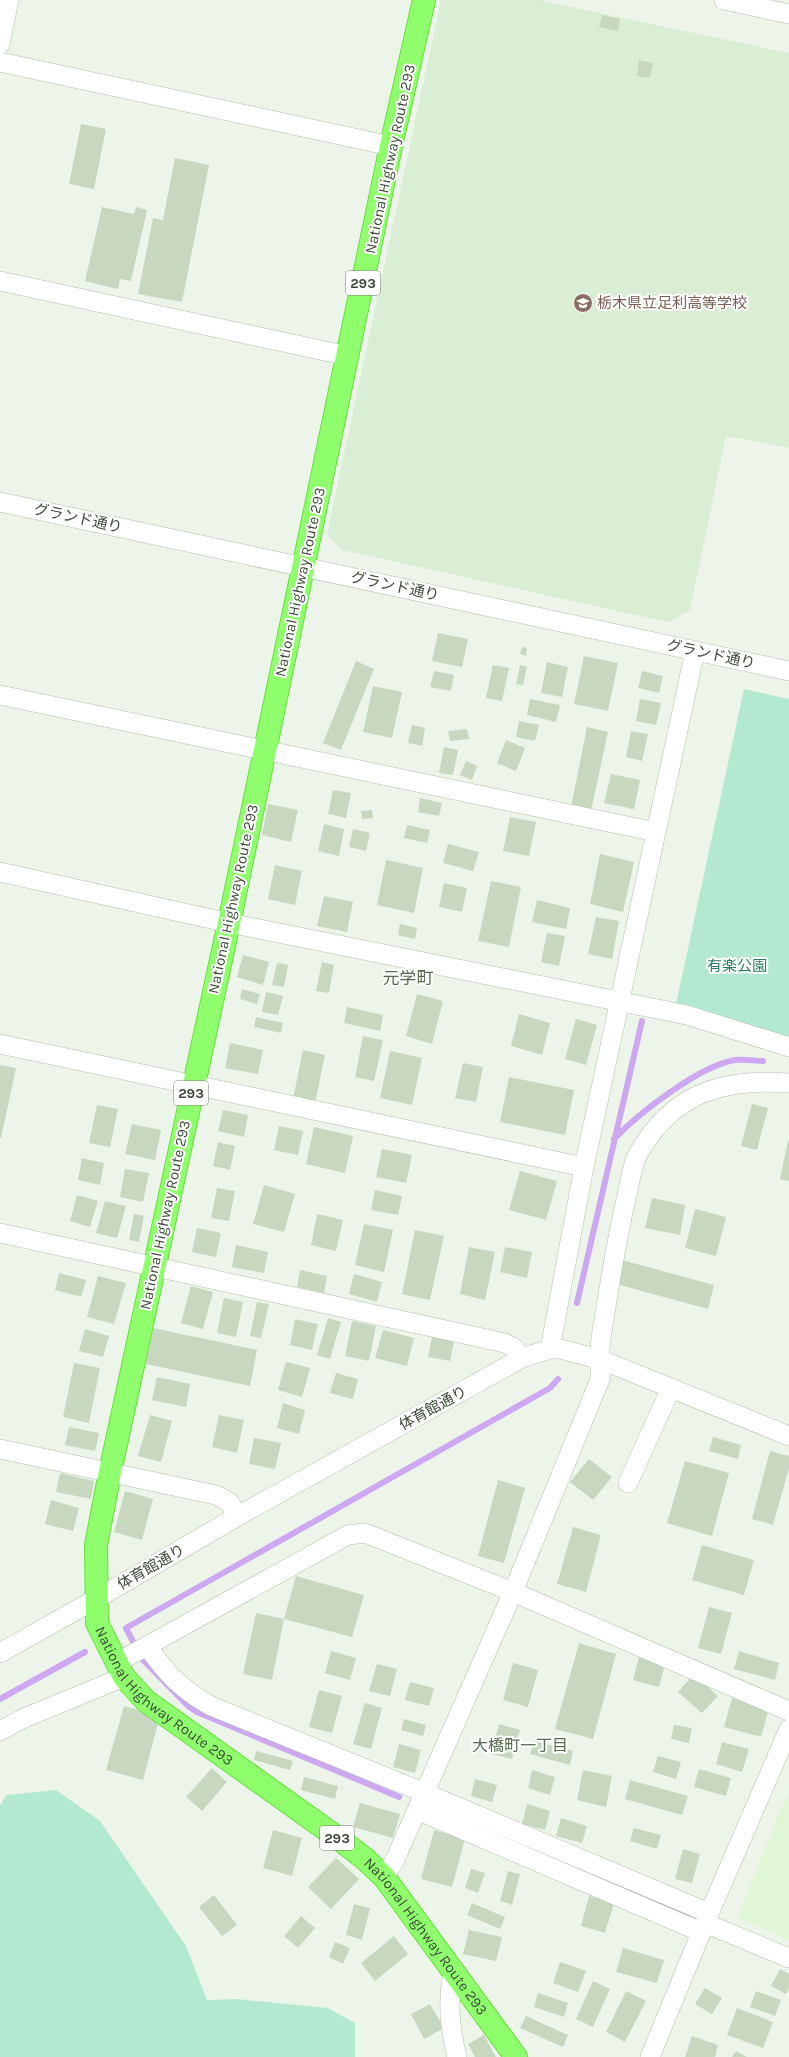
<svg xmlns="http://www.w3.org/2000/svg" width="789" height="2057" viewBox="0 0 789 2057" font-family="Karla,'Noto Sans JP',sans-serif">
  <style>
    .commercial { fill: #e1f6d6 }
    .education { fill: #d9eed5 }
    .green { fill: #b4e9d1 }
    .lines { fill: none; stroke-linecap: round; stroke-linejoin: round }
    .stream { stroke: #cda8f1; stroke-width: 6 }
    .building { fill: #c7d7c0 }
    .minor-casing { stroke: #b2c1ad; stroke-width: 20 }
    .highway-casing { stroke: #68df3b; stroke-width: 24 }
    .minor { stroke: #fff; stroke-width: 19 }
    .highway { stroke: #8ffe6d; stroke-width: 22 }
    .labels { text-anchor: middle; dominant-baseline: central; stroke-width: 4; stroke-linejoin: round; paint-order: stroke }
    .shield { fill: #fff; stroke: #778074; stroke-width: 1 }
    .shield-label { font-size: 14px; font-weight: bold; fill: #3d4a38 }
    .street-label { font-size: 15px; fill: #3d4a38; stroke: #fff }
    .education-label { font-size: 15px; fill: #785e54; stroke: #fff; text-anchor: start }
    .park-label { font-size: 15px; fill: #2a7d66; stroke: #fff }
    .neighbourhood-label { font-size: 16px; fill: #586d4f; stroke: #fff }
    .quarter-label { font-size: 17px; fill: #586d4f; stroke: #fff }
  </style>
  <rect width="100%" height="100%" fill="#edf5eb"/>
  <path class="commercial" d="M789,1789V1940L737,1917Z"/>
  <path class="education" d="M441,0H538L789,53V448L726,436L690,610L668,622L342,550L327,534Z"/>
  <path class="green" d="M744,689L789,699V1039L676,1004Z
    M56,1790L100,1821L186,1946L207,2000L237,1999L328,2008L355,2023V2057H0V1806L6,1795Z"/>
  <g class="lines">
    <path class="stream" d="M614,1139C639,1113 699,1066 735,1060C744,1059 754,1061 763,1061
      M577,1303L642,1021
      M0,1699L85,1652
      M399,1797L197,1712L188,1706L142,1659L126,1628L550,1388L558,1379
      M561,1861L688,1915"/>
  </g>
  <path class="building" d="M602,15L620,19L618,31L599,27Z
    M639,60L653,63L650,78L637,76Z
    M81,124L106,129L94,189L69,184Z
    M175,158L209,165L182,302L138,294L153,218L163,220Z
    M102,207L134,214L136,207L147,210L131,281L120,279L118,289L85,281Z
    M438,633L468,639L462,667L432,661Z
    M522,647L527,648L526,656L520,654Z
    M584,656L618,663L608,711L574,704Z
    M356,661L374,669L341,750L323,743Z
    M547,662L568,667L562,697L541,693Z
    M493,665L509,668L502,701L486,698Z
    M520,665L527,667L523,685L516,684Z
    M434,671L454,675L451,691L430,687Z
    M642,671L663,676L659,693L638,688Z
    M373,686L402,692L392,738L363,732Z
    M530,699L560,705L556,722L527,715Z
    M640,699L661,703L656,725L636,721Z
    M519,721L539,725L535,741L516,737Z
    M412,725L425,728L422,746L408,743Z
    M587,727L608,732L591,811L571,807Z
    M467,729L469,739L450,741L448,731Z
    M631,731L648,734L642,761L626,757Z
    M506,740L525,748L516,771L497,763Z
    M444,747L458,750L453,775L439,773Z
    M466,761L477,766L472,780L460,775Z
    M611,774L640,780L634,809L604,803Z
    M333,790L351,793L346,818L328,814Z
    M420,798L442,803L439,816L418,812Z
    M268,804L298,810L291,842L262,835Z
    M372,810L373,818L362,819L361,811Z
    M510,817L536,822L529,856L503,851Z
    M324,824L344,829L339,856L318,851Z
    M407,825L430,830L427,843L404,838Z
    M353,829L370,833L366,851L349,847Z
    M448,844L479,852L473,871L443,863Z
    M600,854L634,862L623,912L590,904Z
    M386,860L423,868L414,913L377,905Z
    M275,865L302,871L295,905L268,899Z
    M491,881L521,887L509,947L478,941Z
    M444,883L467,888L462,912L439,907Z
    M324,896L353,902L347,932L317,926Z
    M537,900L570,908L566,929L532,922Z
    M596,917L619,921L612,959L588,954Z
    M400,924L417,928L415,939L398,935Z
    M547,933L565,936L559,966L541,962Z
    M243,955L269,962L263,985L237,977Z
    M322,962L334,965L329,993L316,991Z
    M277,963L288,965L284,987L272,985Z
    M242,989L260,994L257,1004L240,999Z
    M266,992L283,996L278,1015L262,1012Z
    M417,994L443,1001L432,1044L406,1036Z
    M347,1007L383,1015L380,1031L344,1023Z
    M519,1014L550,1023L542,1055L511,1046Z
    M256,1017L283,1023L281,1033L254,1027Z
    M576,1019L597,1025L586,1065L565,1059Z
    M363,1036L383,1040L374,1081L355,1077Z
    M230,1043L263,1050L258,1074L225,1068Z
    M303,1050L325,1055L315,1103L293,1099Z
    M390,1051L422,1058L412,1105L380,1098Z
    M463,1063L483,1067L476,1102L455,1098Z
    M0,1065L16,1068L1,1138H0Z
    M509,1077L574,1090L565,1135L500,1122Z
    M752,1104L768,1108L757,1150L741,1146Z
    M97,1105L118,1109L110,1147L89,1143Z
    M223,1110L248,1115L244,1137L218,1131Z
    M132,1124L161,1130L155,1160L125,1154Z
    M279,1126L303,1131L298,1155L274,1150Z
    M314,1127L353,1136L345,1173L306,1164Z
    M788,1141H789V1181L780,1179Z
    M218,1142L235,1146L230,1170L213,1166Z
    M382,1149L412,1155L406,1183L376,1177Z
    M82,1158L104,1163L100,1185L78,1180Z
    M125,1169L149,1173L143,1202L120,1197Z
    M520,1171L557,1181L546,1220L509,1210Z
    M264,1185L295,1194L284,1232L253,1224Z
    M217,1188L235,1191L229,1221L211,1218Z
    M375,1190L402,1196L398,1215L371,1210Z
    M77,1195L98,1201L90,1227L70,1221Z
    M652,1198L685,1205L680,1235L645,1228Z
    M105,1201L126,1206L117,1238L96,1233Z
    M695,1209L726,1217L716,1256L685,1248Z
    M134,1214L144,1216L139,1242L129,1240Z
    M317,1214L343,1220L336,1251L311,1245Z
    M364,1224L393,1230L384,1272L355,1265Z
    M197,1228L221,1233L216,1257L192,1252Z
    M415,1230L444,1236L430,1300L402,1294Z
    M236,1245L268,1252L264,1273L232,1267Z
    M469,1247L495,1252L485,1300L460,1294Z
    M505,1247L532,1252L527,1278L500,1272Z
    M622,1260L714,1285L708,1309L616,1284Z
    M300,1270L327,1276L324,1293L297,1287Z
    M59,1273L86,1280L81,1297L55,1290Z
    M354,1274L382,1282L377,1302L349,1294Z
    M98,1276L126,1283L114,1324L87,1317Z
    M191,1286L213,1292L203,1329L181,1323Z
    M224,1298L243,1302L236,1337L217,1333Z
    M257,1302L269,1304L261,1338L250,1336Z
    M328,1318L341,1322L330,1359L317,1355Z
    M295,1319L318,1324L312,1350L290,1345Z
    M352,1321L376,1326L369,1361L345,1356Z
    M153,1328L257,1350L250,1386L146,1364Z
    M85,1329L109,1336L103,1357L79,1351Z
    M383,1330L414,1338L407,1366L375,1358Z
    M432,1337L454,1342L450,1361L428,1357Z
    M286,1362L310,1368L302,1397L278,1390Z
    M74,1363L100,1368L89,1423L63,1417Z
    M336,1373L358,1379L353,1399L330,1393Z
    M157,1377L190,1384L186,1407L152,1400Z
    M283,1403L305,1410L299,1434L277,1428Z
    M150,1415L172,1421L161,1462L138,1456Z
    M219,1415L244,1420L237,1453L212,1447Z
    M69,1427L99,1433L95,1451L65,1445Z
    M713,1437L741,1445L738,1459L709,1451Z
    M254,1438L281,1443L275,1469L249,1464Z
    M770,1451L789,1456V1468L773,1525L752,1519Z
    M589,1459L612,1477L593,1500L570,1482Z
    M685,1461L729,1473L712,1536L667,1523Z
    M60,1473L94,1481L91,1499L56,1492Z
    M498,1480L525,1488L504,1563L478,1556Z
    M125,1491L153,1499L142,1540L114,1532Z
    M51,1500L79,1508L73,1531L45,1524Z
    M573,1527L601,1535L586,1592L557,1584Z
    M702,1545L754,1560L744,1595L692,1580Z
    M296,1576L364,1595L352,1637L284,1619L272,1680L243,1674L256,1613L284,1619Z
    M709,1607L732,1613L721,1654L698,1648Z
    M579,1643L616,1654L593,1739L555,1729Z
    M331,1651L356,1658L350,1680L325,1673Z
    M739,1651L779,1663L775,1680L734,1669Z
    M639,1657L665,1664L659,1687L633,1680Z
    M513,1663L538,1670L528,1707L503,1700Z
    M377,1664L397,1669L390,1696L369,1691Z
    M694,1674L718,1696L702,1713L678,1692Z
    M410,1682L434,1688L429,1706L405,1700Z
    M319,1690L342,1696L332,1733L309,1727Z
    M732,1698L769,1708L761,1737L724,1727Z
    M365,1703L382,1708L371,1749L353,1744Z
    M124,1706L160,1716L143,1780L106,1770Z
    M404,1719L426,1725L423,1736L401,1730Z
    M499,1724L520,1730L512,1759L491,1754Z
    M674,1725L692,1728L689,1743L671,1739Z
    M534,1741L573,1751L570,1765L530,1754Z
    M722,1742L749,1749L742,1772L716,1764Z
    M399,1744L421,1750L415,1773L393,1767Z
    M256,1751L293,1761L290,1770L254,1760Z
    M658,1756L681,1762L676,1779L653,1772Z
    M212,1768L227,1782L202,1811L186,1797Z
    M699,1769L731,1778L726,1796L694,1787Z
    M532,1770L555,1777L550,1795L528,1788Z
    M583,1770L612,1776L606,1807L577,1800Z
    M304,1777L338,1786L335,1799L301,1790Z
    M475,1779L497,1785L492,1802L471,1796Z
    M630,1780L688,1796L682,1815L625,1799Z
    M360,1803L400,1814L393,1838L353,1827Z
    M527,1804L550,1811L545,1830L522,1824Z
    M561,1818L587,1826L582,1843L556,1836Z
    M634,1828L661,1835L657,1849L630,1841Z
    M273,1830L302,1838L292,1876L263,1868Z
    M434,1830L465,1839L452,1887L421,1879Z
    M683,1849L700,1854L692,1883L675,1879Z
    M336,1858L359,1879L331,1909L308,1887Z
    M471,1869L485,1873L478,1893L465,1888Z
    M508,1871L520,1874L512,1905L500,1901Z
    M214,1895L237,1925L222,1936L199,1907Z
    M589,1896L614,1903L605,1933L581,1926Z
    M472,1903L505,1917L500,1929L467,1915Z
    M354,1904L370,1908L362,1940L346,1935Z
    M301,1916L315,1928L298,1948L284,1936Z
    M469,1930L502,1937L496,1961L463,1954Z
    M394,1936L408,1954L375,1981L361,1963Z
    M335,1942L350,1948L343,1964L329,1957Z
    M623,1948L664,1960L657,1983L616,1972Z
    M560,1962L586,1971L578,1992L553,1983Z
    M780,1969L789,1974V1988L786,1994L771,1986Z
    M593,1981L610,1989L593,2027L576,2019Z
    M705,1988L722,1998L712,2014L695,2004Z
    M626,1991L646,2001L625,2042L606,2032Z
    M756,1991L781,2000L775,2016L750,2007Z
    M538,1993L568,2003L564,2017L534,2007Z
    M430,2004L444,2028L424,2039L411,2014Z
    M737,2008L773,2022L763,2048L727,2035Z
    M526,2016L568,2035L563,2047L520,2028Z
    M484,2035L496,2057H475L468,2044Z
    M692,2036L718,2045L715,2057H685Z
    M736,2051L747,2057H732Z"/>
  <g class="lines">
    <defs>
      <path id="minor" d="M724,0L789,14
        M0,44L9,0
        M0,62L391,146
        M0,281L348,356
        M0,502L789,671
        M0,695L656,832
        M0,872L229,923L687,1015L789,1047
        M0,1044L584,1167
        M0,1233L505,1343L514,1348L522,1358
        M550,1349L584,1167L695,651
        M0,1449L216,1495L229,1502L238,1516
        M628,1483L671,1388
        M147,1646C167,1674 181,1689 211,1706L425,1793L709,1913
        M0,1653L96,1599L238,1516L522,1358L550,1349H560L599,1359L789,1436
        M116,1663L348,1535L365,1533L513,1592L789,1711
        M0,1731L24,1718L124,1677
        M417,1810L701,1932
        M384,1877L394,1862L513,1592L601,1377L599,1359L601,1338C609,1289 616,1239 628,1191C630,1180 632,1168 636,1158C670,1094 720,1078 789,1083
        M705,1923L789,1958
        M453,1973C447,2002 450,2028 457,2057
        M650,2057L705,1923L789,1729"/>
      <g id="highway">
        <path id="s1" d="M424,0L391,146L229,923L110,1472L96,1545L97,1623L124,1677L146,1701L338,1838L365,1859L384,1877L516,2057"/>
      </g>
    </defs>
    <use href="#minor" class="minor-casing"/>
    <use href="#highway" class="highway-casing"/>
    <use href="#minor" class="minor"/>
    <use href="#highway" class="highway"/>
  </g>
  <defs>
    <symbol id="school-disc" viewBox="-11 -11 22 22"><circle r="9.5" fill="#8d6e63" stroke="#fff"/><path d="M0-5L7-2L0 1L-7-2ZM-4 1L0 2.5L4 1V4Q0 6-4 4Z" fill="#fff"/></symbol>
  </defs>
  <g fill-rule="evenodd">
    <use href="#school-disc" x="572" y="292" width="22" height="22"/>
  </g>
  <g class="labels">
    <g class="shield">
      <rect x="346" y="271" width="34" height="24" rx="3"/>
      <rect x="174" y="1081" width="34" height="24" rx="3"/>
      <rect x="320" y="1826" width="34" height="24" rx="3"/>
    </g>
    <g class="shield-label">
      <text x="363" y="283">293</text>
      <text x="191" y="1093">293</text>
      <text x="337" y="1838">293</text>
    </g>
    <g class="street-label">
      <text transform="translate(390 159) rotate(-78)">National Highway Route 293</text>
      <text transform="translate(78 518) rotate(12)">グランド通り</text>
      <text transform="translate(300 582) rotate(-78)">National Highway Route 293</text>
      <text transform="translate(395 586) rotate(12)">グランド通り</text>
      <text transform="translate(711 654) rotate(12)">グランド通り</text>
      <text transform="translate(233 899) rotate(-78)">National Highway Route 293</text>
      <text transform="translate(165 1215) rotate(-78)">National Highway Route 293</text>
      <text transform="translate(433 1408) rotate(-29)">体育館通り</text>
      <text transform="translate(151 1567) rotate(-30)">体育館通り</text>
      <text stroke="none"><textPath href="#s1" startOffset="1759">National Highway Route 293</textPath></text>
      <text stroke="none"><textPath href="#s1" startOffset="2119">National Highway Route 293</textPath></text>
    </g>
    <g class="education-label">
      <text x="597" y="303">栃木県立足利高等学校</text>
    </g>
    <g class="park-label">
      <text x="737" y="966">有楽公園</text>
    </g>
    <g class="neighbourhood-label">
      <text x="520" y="1745">大橋町一丁目</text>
    </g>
    <g class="quarter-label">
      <text x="408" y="978">元学町</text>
    </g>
  </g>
</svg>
